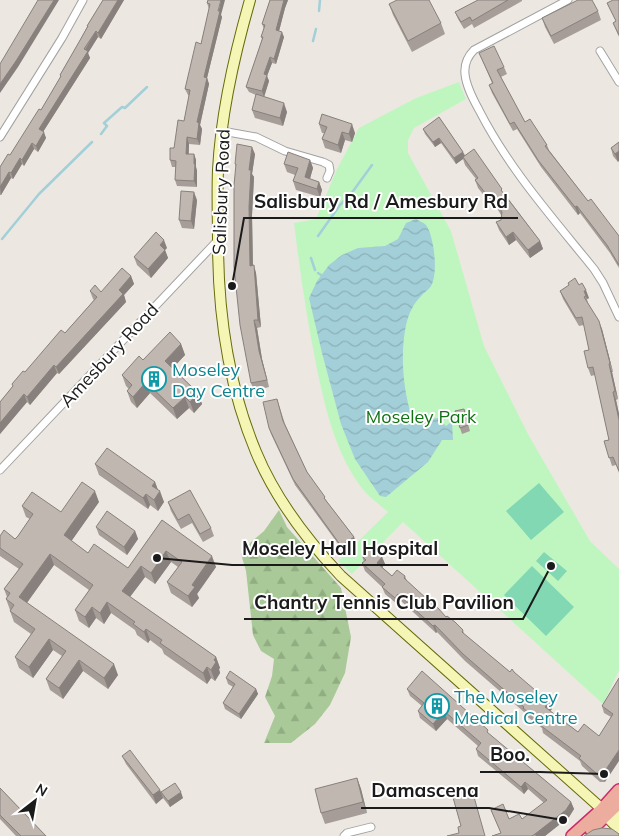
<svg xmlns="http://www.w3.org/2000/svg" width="619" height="836" viewBox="0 0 619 836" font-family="Mulish,sans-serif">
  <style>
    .forest { fill: url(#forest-firs) }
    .park { fill: #bff6c0 }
    .pitch { fill: #82d8b2 }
    .water { fill: url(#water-waves) }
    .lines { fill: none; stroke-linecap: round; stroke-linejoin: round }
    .stream { stroke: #a3cfd8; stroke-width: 2.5 }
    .minor-casing { stroke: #a2a2a2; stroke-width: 9 }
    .secondary-casing { stroke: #666b0a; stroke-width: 12 }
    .trunk-casing { stroke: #cc2c6c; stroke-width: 14 }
    .minor { stroke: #fff; stroke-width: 7 }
    .secondary { stroke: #f5f5b6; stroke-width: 10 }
    .trunk { stroke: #ecac9e; stroke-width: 11 }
    .wall { fill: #a69d98 }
    .shaded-wall { fill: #87807c }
    .building { fill: #c1b7b1; stroke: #87807c }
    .labels { text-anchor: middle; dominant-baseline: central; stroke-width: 4; stroke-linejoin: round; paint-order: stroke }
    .street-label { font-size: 18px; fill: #1b1b1b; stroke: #fff }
    .culture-label { font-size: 18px; fill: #0d838f; stroke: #fff; text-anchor: start }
    .park-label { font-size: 18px; fill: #117213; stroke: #fff }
    .leader { fill: none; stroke: #1b1b1b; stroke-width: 2 }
    .callout-dot { fill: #1b1b1b; stroke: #fff; stroke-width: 2 }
    .callout-label { font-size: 19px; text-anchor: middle; font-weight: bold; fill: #1b1b1b; stroke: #fff; stroke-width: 4; stroke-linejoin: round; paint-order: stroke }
  </style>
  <defs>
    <pattern id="forest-firs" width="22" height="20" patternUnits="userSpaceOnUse" patternTransform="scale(1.25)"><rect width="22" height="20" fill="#a9ca98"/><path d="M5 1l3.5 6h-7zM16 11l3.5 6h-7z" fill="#91ad82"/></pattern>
    <pattern id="water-waves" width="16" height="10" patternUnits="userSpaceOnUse" patternTransform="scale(1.25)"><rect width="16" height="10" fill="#a3cfd8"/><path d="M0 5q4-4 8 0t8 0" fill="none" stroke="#8cb1b9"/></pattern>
  </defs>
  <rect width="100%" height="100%" fill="#ece8e1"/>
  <path class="forest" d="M279,510L287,527L341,588L351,637L345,673L330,705L315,724L291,743H264L275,716L265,697L272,676L274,659L261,651L253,635L246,571L241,554L251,542L264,531Z"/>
  <path class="park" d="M459,82L466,99L414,128L408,140V153L451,231L484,346L529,436L590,541L619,569V670L603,704L403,522L352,574L338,561L388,512C381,506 372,499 365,492C337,458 326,412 317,369C307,321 300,272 294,223L316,219L337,169L359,128L416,98Z"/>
  <path class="pitch" d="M539,483L564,512L531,540L506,511Z
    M544,552L567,571L558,581L536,561Z
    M532,566L574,607L546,636L504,595Z"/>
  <path class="water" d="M416,219C419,221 423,222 426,225C434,236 438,271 432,284C430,289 426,291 422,295C413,304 409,313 406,325C400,355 403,386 411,415L419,420L448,417L442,422L446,426L452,421L453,440H442L428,462L386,497L380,496L355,459L341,424L322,353L309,298L317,281L329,265L342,255L358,248L385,246L398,239L406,223Z"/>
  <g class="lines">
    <path class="stream" d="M319,11L320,0
      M313,41L316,29
      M101,134L107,126L104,123L122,107L125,108L147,87
      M318,236L340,205L351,194L372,165
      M2,239L39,194L92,142
      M311,258L315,270
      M318,273L321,275"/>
    <defs>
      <path id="minor" d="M568,0L474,50C467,57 464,64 465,74C466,86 473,99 479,110C509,169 552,217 594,269L603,283L619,317
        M600,51L619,82
        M222,131L256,137L285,151L323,162L329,165L330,171L327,178
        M0,137L62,38L83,0
        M0,470L218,240
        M344,836L347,833L371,827"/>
      <path id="secondary" d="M250,0C234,56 221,112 218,170C217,194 218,218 218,242C218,314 228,385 256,452C275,498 307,540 341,576L602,809L606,816L619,829
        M603,809L612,811L619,818"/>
      <path id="trunk" d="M591,830L619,803
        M572,836L602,809L619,790"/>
    </defs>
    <use href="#minor" class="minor-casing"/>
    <use href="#secondary" class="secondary-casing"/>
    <use href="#trunk" class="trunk-casing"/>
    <use href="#minor" class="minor"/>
    <use href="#secondary" class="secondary"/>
    <use href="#trunk" class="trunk"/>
  </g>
  <path class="wall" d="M103,0H124L101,39L98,37L88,53L90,58L43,132L46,138L38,152L34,149L24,166L22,164L13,179L11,178L1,195H0V167L10,155L41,110L60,78V75L79,42L87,27V26Z
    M208,0L221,15L222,17L207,78L209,84L200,125L202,129L200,145L189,144V154H194L196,160V167L197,171V187L177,186L175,180L176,167H172L170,160L184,121L189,96L188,95L185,89L201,44L209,9L207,3Z
    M270,0H288L285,8L279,31L284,37L276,64L272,63L267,76L269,81L264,97L287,112L283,126L255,118L252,110L256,95L249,92L246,87L262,39L261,37L264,29L262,24Z
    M478,0H522V1L474,28L472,24L464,29L458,19L455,12Z
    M619,0V37L613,23L616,21L607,3Z
    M389,4L441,23L445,34L412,52L393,15Z
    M598,11L601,20L554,44L545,27L542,18Z
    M479,53L504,67L507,74L501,77L525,122L547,145L549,150L588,201L619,236V268L610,253L580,213L578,215L541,167L517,129L513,131L492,93L489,85L492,83Z
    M439,117L465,155L504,193L540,241L543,249L530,258L516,240L509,245L499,230L496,222L501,220V215L495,205L493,207L478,188L475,180L476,179L465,165L463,159L456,164L441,143L435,147L425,134L423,129Z
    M319,124L355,133L352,142L345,140L341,153L325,148L322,139L324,133H322Z
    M619,142L618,162L613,156L611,148Z
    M255,154L252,174L254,177L252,215L253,265L256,273L261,327L257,328L262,359L269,387L254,391L251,383L236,167L235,164Z
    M310,160L313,168L310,179L319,182L322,190L320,197L296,190L293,181L295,175L287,172L284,164Z
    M197,200L194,229L182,228L179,220Z
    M167,248L165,250L168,258L151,278L137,265L134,257Z
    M131,276L134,284L124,295L126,302L59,374L57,373L30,405L27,402L0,434V402L13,386L12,384L65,333L94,300L93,299L90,291L101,292Z
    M568,283L589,298L587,299L588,303L602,329L613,372H612L618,399L616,400L619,414V473L616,465L612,466L604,441L609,440L595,375L591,376L588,368L589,350L584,325L579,326L563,299L560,291L569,286Z
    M181,344L185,355L173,368L198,393L202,404L194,413L189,408L177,419L150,393L137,408L131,402L127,391L129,389L126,386L122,375L143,360Z
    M277,399L285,424L307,472L328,503L354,537L356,543L344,552L295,485L271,434L269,428Z
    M464,409L470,431L462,434L460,428Z
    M95,464L155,482L158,490L164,502L158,511L150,505L148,509L99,475Z
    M99,502L71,541L88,553L128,568L162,520L216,567L197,594L199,598L192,607L171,593L167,582L178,567L171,562L155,584L145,577L130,597L216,657L220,668L219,669L220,673L215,681L211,678L207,684L164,654L162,649L150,640L148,643L137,635L135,630L111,613L104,624L96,618L89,628L79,621L75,610L89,590L54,565L27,603L118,675L108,689L83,671L63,699L50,690L46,679L62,656L53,650L33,678L19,668L15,657L31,634L14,622L10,611V610L6,599L7,597L4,589L19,569L0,556V536L15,539L18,536L30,519L26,517L22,506L61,512Z
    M168,502L211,528L214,536L203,542L192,523L181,529L171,511Z
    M96,527L135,531L138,539L127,555L99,535Z
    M362,556L382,557L385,564L382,567L392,576H405L407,581L446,617L463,630L464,634L510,672L549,702L552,709L550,711L578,732L599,736L611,717L604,713L602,706L619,678L605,782H600L582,766L580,761L543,733L542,728L525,715L524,712L465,661L437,632L436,633L401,601L398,605L385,594L382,587L365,571L362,563L364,562Z
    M226,678L256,689L258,694L241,719L225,709L223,703L233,687L228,684Z
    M407,689L490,735L571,802L574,809L569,817L545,836H492L501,833L491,810L509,819H522L544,803L528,789L524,794L478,756L476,749L478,746L447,719L436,731L420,718L418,711L422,706L410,696Z
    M122,756L160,790L161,792L183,798L170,807L163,798L156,804L126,764Z
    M357,778L361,789L367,813L325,824L321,813Z
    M0,788L46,836H16L0,819Z"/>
  <path class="shaded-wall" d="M54,0H59L18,67L0,93V84Z
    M118,0H124L101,39L98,33Z
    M221,0H225L221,15L222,17L207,78L209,84L200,125L202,129L200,145L197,139V122L204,77Z
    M284,0H288L285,8L278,35L276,30Z
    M96,31L98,37L88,53L90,58L41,135L39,129Z
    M282,32L284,37L276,64L274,59Z
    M270,57L272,63L267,76L269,81L264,97L262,91L264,74Z
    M284,103L287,112L283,126L280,118Z
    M352,124L355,133L352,142L349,134Z
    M44,132L46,138L38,152L36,146Z
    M342,132L345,140L341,153L338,145Z
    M187,137L189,144L188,160L186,154Z
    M439,138L441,143L435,147L433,142Z
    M32,143L34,149L24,166L22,160Z
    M252,147L255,154L252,174L254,177L252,215L253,273L250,266L249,207V170Z
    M619,151V161L618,162L615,154Z
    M463,152L465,157H463V159L456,164L454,158Z
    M194,154L196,160V167L197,171V187L194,181Z
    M20,158L22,164L13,179L11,173Z
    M310,160L313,168L308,185L305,177Z
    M9,172L11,178L1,195L0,187Z
    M319,182L322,190L320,197L317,189Z
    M194,192L197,200L194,229L191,221Z
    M492,197L495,205L493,207L490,199Z
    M577,206L580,213L578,215L575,207Z
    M513,232L516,240L509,245L506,237Z
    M164,240L167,248L165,250L168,258L151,278L148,269L160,245Z
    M540,241L543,249L530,258L528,250Z
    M254,265L256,273L261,327L258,320Z
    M131,276L134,284L124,295L126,302L59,374L56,367L119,290Z
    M586,290L589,298L587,299L584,291Z
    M254,320L257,328L262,359L269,387L259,351Z
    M599,321L602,329L613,372L610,363Z
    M181,344L185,355L169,372L165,361Z
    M609,364L612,372L618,399L615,391Z
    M54,365L57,373L30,405L27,397Z
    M146,382L150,393L137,408L133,397Z
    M613,392L616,400L619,414V420Z
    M198,393L202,404L194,413L190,402Z
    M24,394L27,402L0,434V423Z
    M185,397L189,408L177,419L173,408Z
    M155,482L159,493L152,486Z
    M95,491L99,502L68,546L64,535Z
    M160,491L164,502L158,511L154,500Z
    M146,494L150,505L148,509L143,498Z
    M135,531L138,539L127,555L124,547Z
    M354,537L356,543L344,552L341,546Z
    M166,551L171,562L155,584L151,573Z
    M50,554L54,565L23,608L19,597Z
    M212,556L216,567L197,594L199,598L192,607L188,596L192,585Z
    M382,557L385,564L380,570L377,563Z
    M141,566L145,577L126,602L122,591Z
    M398,594L401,601L398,605L395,598Z
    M107,602L111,613L104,624L100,613Z
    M92,607L96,618L89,628L85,617Z
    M435,625L437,632L436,633L433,626Z
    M146,629L150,640L148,643L144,632Z
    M49,639L53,650L33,678L29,667Z
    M216,657L220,668L219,669L220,673L215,681L211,670L214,660Z
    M79,660L83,671L63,699L59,688Z
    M114,664L118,675L108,689L104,678Z
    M207,667L211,678L207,684L203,673Z
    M256,689L258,694L241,719L239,714Z
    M549,702L552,709L547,714L545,707Z
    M444,711L447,719L436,731L433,724Z
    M619,750V761L605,782L602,775Z
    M357,778L361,789L367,813L363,802Z
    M525,782L528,789L524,794L521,787Z
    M160,790L163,798L156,804L153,795Z
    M181,792L183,798L170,807L168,801Z
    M571,802L574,809L569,817L545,836H536L535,834Z"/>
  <path class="building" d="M38,0H54L16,61L0,84V64Z
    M103,0H118L98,33L96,31L84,49L88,51L39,129L44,132L36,146L32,143L22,160L20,158L11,173L9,172L0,187V167L8,154L10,155L39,109L41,110L61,76L60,75L79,42L88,26H87Z
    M208,0H221L218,11H220L204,77L207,78L197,122L199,123L197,139L187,137L186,154H194V164H195L194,181L175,180L176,161L170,160V148H174L178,120L184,121L190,90L185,89L196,42L201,44L210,4L207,3Z
    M270,0H284L276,30L282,32L274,59L270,57L264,74L267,75L262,91L246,87L263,37H261L265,25L262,24Z
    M397,0H429L441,23L408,41L389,4Z
    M478,0H508L472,21L470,17L461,22L455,12Z
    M578,0H592L598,11L551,36L542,18Z
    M613,0H619V35L613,23L616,21L607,3Z
    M494,46L504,67L497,70L525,122L530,119L547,145L545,146L588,201L591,199L619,236V265L607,245L577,206L575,207L538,160L514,122L510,124L489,85L493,83L479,53Z
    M256,94L284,103L280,118L252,110Z
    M322,114L352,124L349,134L342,132L338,145L322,139L327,127L319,124Z
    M439,117L463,152L454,158L439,138L433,142L423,129Z
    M619,142V151L615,154L611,148Z
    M237,144L252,147L249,170H251L249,207L250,266L254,265L258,320H254L259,351L267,380L251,383L240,325L234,267V185L236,164H235Z
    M474,149L502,189L501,190L540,241L528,250L513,232L506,237L496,222L501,220L502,212L492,197L490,199L475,180L478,178L463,157Z
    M288,152L310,160L305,177L319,182L317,189L293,181L298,168L284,164Z
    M181,191L194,192L191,221L179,220Z
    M156,232L164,240L160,245L165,250L148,269L134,257Z
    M122,268L131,276L119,290L123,294L56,367L54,365L27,397L24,394L0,423V402L13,386L12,384L23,371L25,372L61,330L65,333L97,297L90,291L95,285L101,292Z
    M575,278L579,285L582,283L586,290L584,291L586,296L584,297L599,321L610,363L609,364L615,391L613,392L619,420V471L613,457L609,458L604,441L609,440L593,367L588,368L584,351L589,350L582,317L576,318L560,291L569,285L568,283Z
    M170,332L181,344L165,361L198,393L190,402L185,397L173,408L146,382L133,397L127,391L132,385L122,375L139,356L143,360Z
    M277,399L283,421L307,472L325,497L324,498L354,537L341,546L293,479L269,428L263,402Z
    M464,409L468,425L460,428L455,411Z
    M107,448L155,482L152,486L160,491L154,500L146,494L143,498L95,464Z
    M82,482L95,491L64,535L88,553L94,544L128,568L162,520L212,556L192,585L195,587L188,596L167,582L182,562L166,551L151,573L141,566L122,591L216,657L214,660L216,662L211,670L207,667L203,673L160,643L162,640L146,629L144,632L133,624L135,622L107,602L100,613L92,607L85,617L82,615L75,610L93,585L50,554L19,597L114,664L104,678L79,660L59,688L46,679L66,651L49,639L29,667L15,657L35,629L10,611L14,605L6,599L10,593L4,589L23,564L0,548V536L4,530L15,539L18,536L33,514L22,506L32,492L61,512Z
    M190,490L211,528L200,534L189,514L178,520L168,502Z
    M107,511L135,531L124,547L96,527Z
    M370,546L382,557L377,563L385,570L392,576L397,570L405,576L404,578L428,600L429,598L446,617L447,616L455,622L463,630L462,632L510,672L512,669L514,672L549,702L545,707L578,732L584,724L599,736L613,714L602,706L619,678V750L602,775H598L579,758L581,756L540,725L542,723L523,708L524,707L463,654L435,625L433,626L398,594L395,598L382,587L385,584L362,563L366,560L362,556Z
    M230,671L256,689L239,714L223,703L235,684L226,678Z
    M422,671L488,730L487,732L571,802L566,810L535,834L532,836H492L501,833L491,810L503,804L509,819L519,814L522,819L547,800L525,782L521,787L476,749L481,743L444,711L433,724L418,711L424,703L407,689Z
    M130,750L160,790L153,795L122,756Z
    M357,778L363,802L321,813L315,789Z
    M175,783L181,792L168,801L161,792Z
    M0,788L46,836H21L0,815Z
    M472,790L485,836H447L459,833L458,827L461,826L452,794Z
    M602,828L612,829L619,834V836H584L593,830Z"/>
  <defs>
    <symbol id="building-ring" viewBox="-11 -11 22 22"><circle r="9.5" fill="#fff" stroke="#0f9aa8" stroke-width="1.5"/><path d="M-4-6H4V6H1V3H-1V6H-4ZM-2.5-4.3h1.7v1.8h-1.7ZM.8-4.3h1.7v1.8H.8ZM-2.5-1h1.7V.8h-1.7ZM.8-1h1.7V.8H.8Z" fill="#0f9aa8"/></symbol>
  </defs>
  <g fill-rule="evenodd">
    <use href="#building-ring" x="140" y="365" width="28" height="28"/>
    <use href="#building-ring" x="423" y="692" width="28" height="28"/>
  </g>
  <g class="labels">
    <g class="street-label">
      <text transform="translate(221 192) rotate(-88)">Salisbury Road</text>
      <text transform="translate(109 355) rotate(-47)">Amesbury Road</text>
    </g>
    <g class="culture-label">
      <text x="172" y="369">Moseley<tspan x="172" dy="21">Day Centre</tspan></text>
      <text x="454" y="696">The Moseley<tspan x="454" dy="21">Medical Centre</tspan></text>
    </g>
    <g class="park-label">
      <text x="421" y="416">Moseley Park</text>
    </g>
  </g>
  <path class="leader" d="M232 286L244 218H518M157 558L232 565H448M551 566L523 619H244M604 774L540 772H480M563 820L489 808H361"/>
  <g class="callout-dot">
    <circle cx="232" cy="286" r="5"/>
    <circle cx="157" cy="558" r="5"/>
    <circle cx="551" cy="566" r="5"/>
    <circle cx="604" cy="774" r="5"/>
    <circle cx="563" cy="820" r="5"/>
  </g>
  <g class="callout-label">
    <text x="381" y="208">Salisbury Rd / Amesbury Rd</text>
    <text x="340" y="555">Moseley Hall Hospital</text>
    <text x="384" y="609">Chantry Tennis Club Pavilion</text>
    <text x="510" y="761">Boo.</text>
    <text x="425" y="797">Damascena</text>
  </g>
  <g transform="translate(35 801) rotate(31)" stroke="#ffffff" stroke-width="4" paint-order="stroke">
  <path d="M0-4L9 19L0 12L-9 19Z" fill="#1b1b1b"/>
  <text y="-8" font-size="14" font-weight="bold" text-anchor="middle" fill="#1b1b1b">N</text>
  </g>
</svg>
